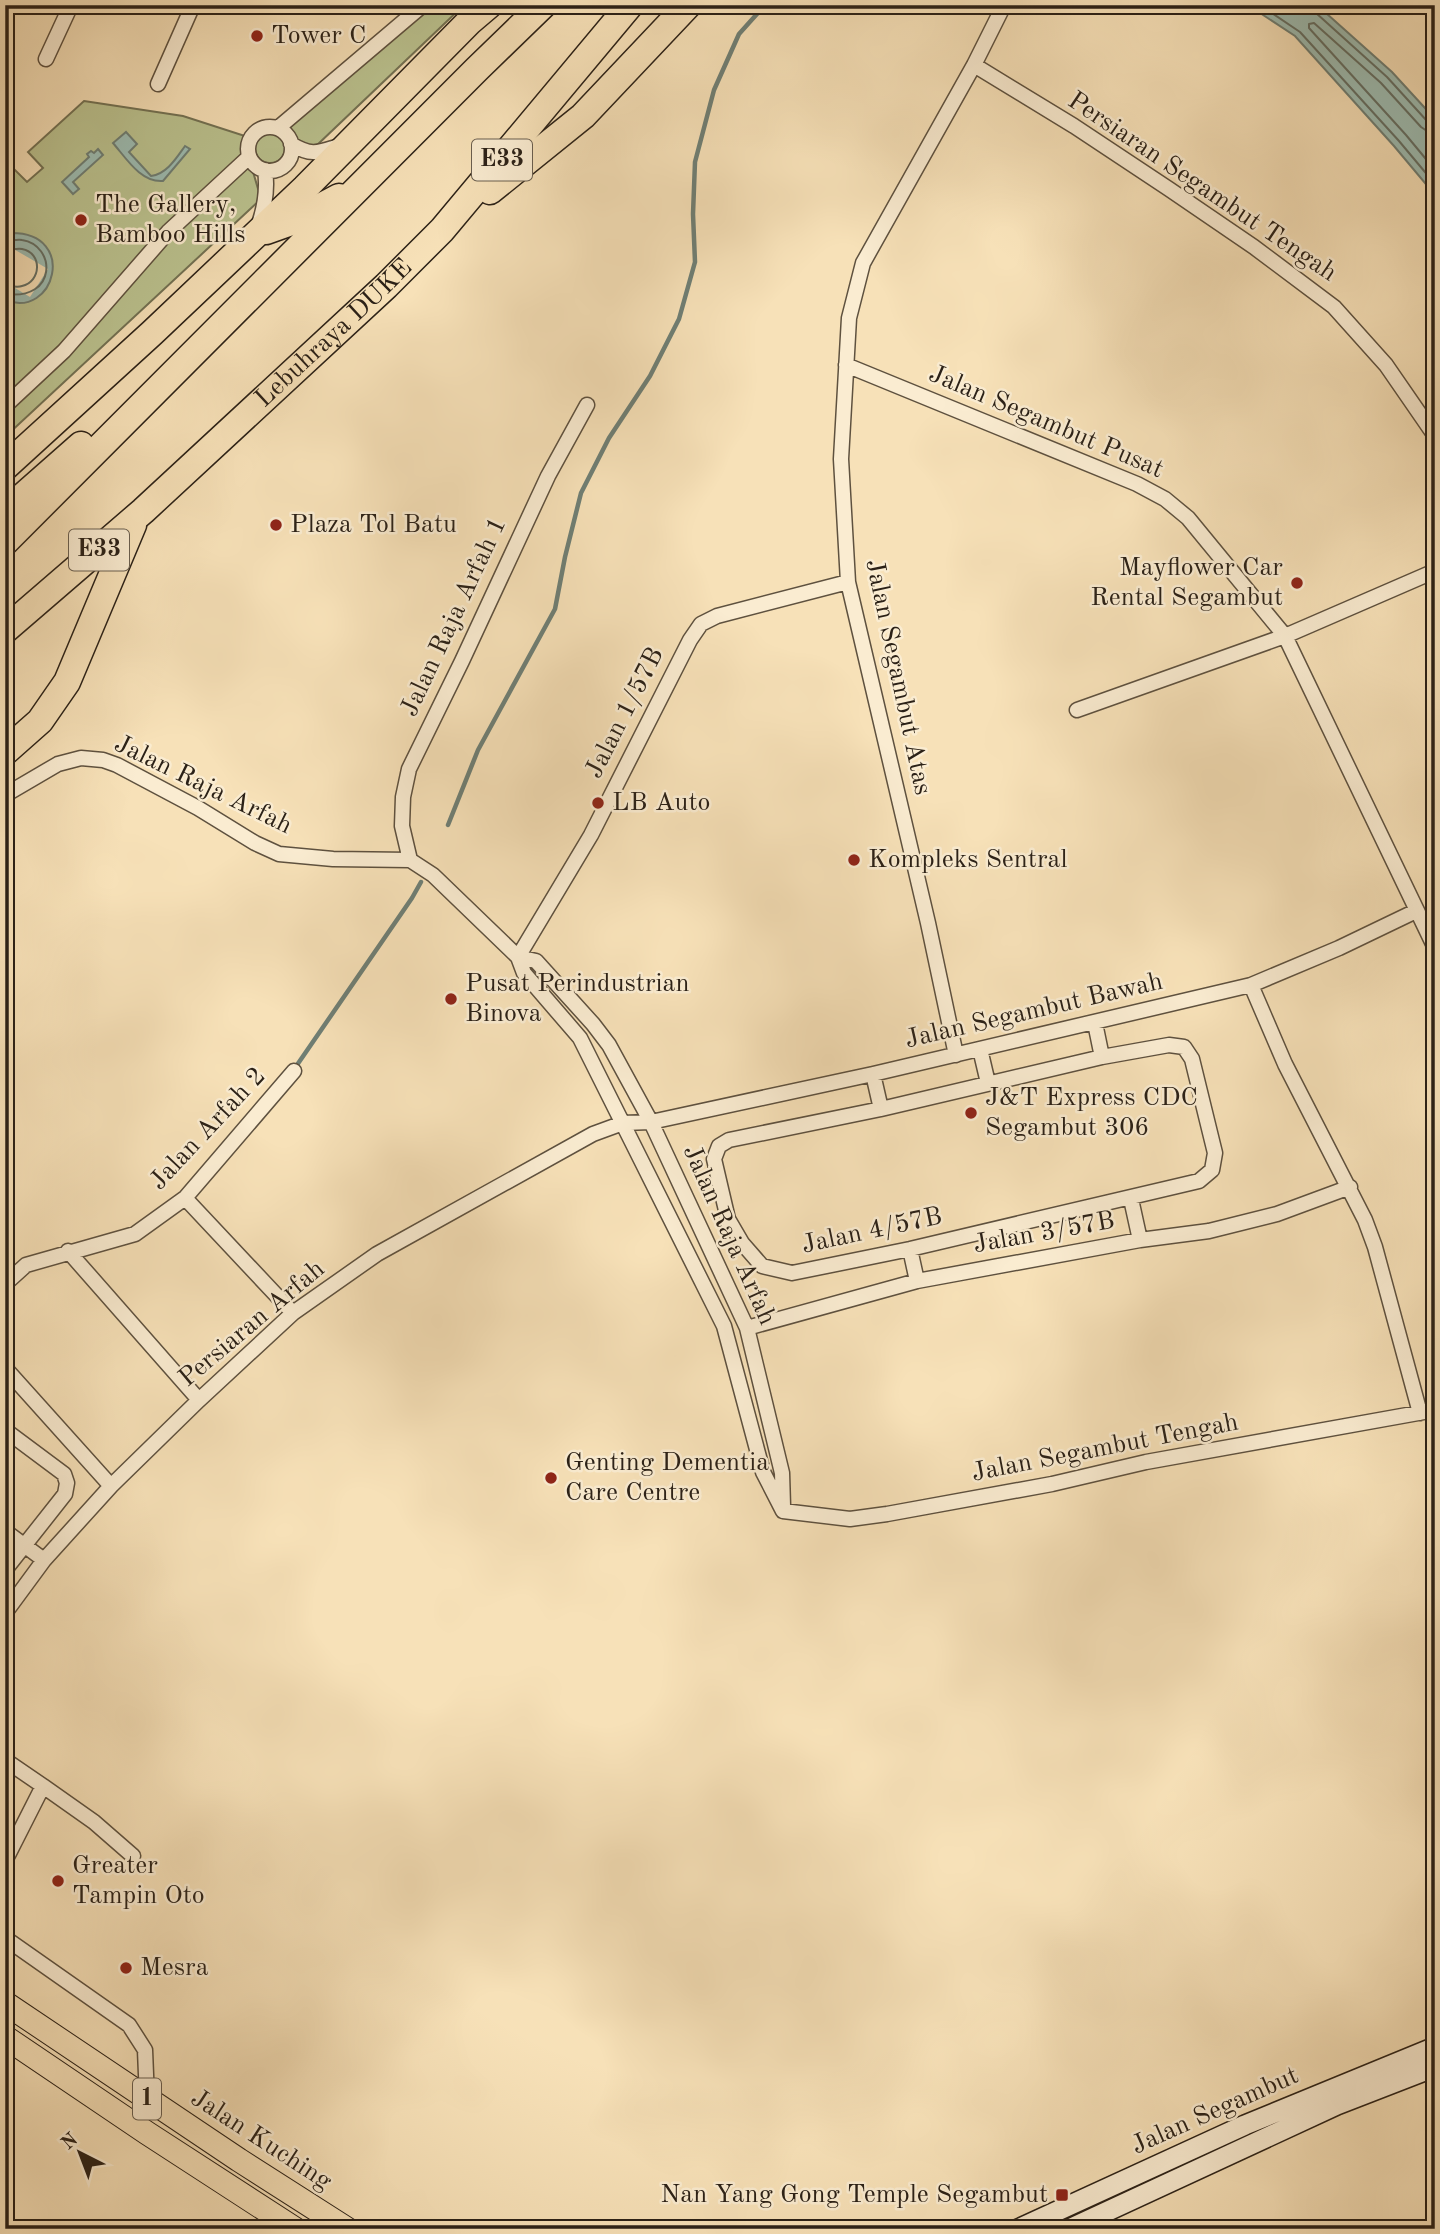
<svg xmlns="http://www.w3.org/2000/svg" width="1440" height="2234" viewBox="0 0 1440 2234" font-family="'Old Standard TT',serif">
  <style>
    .green { fill: #bbc390; stroke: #737254; stroke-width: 2 }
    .water { fill: #9dbdb3; stroke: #6f7f75; stroke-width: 2 }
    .pier { fill: #f7e1b8 }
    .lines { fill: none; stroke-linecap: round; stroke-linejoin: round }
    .shore { stroke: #646f65; stroke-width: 2 }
    .stream { stroke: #6f7f75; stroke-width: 4.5 }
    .minor-casing { stroke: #5e513f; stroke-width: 17 }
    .secondary-casing { stroke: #2b2117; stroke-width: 22 }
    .trunk-casing { stroke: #2b2117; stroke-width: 25 }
    .motorway-casing { stroke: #2b2117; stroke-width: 29 }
    .minor { stroke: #faecd1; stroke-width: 14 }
    .secondary { stroke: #faecd1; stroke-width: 19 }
    .trunk { stroke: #f7e1b8; stroke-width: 23 }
    .motorway { stroke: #f7e1b8; stroke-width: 26 }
    .poi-dot { fill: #8f2418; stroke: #faecd1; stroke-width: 2.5 }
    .labels { text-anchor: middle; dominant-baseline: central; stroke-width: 5; stroke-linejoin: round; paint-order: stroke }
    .shield { fill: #faecd1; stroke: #695e4f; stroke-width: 2 }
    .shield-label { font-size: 24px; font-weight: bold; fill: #2b2117 }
    .poi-label { font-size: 26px; fill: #2b2117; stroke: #faecd1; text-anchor: start }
    .street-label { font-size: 26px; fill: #2b2117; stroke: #faecd1 }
  </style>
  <rect width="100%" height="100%" fill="#f7e1b8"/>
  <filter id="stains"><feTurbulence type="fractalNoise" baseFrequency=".00286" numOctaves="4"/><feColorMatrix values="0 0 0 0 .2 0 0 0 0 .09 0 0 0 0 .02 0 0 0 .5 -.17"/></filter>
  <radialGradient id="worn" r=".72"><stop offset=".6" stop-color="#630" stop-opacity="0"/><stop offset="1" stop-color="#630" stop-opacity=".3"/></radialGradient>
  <path class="green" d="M423,5H464L316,146L308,148L295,140L285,127Z
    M84,101L183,116L248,137L249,158L261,199L5,437V171L11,166L27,182L43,168L28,152Z
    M255 148a15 15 0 1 1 30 0a15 15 0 1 1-30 0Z"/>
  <path class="water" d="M1248,5H1317L1392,72L1435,119V195L1394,146L1295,36Z
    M126,132L137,144L129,152L151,176C167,174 177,157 185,146L190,149L163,181C141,183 126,158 113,143Z
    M98,149L103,155L73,182L79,189L73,194L62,182L89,157L87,154L91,151L94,153Z
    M12,233C78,233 55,320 5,300V235Z"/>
  <path class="pier" d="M5,244L48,269L30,297L5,282Z"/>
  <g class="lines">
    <path class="shore" d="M1260,5L1300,32L1399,141L1435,184
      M1313,5L1316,13L1387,77L1427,121L1435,123
      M1435,132L1427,131L1421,127L1381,83L1314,23L1309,24V28L1406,135L1435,170
      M5,241C11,241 17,239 22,240C56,245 58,301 5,294
      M5,250C11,250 17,248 22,249C43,253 41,282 22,286C17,288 11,286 5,285"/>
    <path class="stream" d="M448,825L478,750L555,609L565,557L581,493L609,438L650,376L679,319L695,262L693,214L695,162L714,90L739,34L765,5
      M297,1065L412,898L421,882"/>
    <defs>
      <path id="minor" d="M46,59L71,5
        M974,65L1074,126L1169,189L1254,247L1334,307L1386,365L1435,436
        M158,84L193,5
        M248 149a22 22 0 1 1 44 0a22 22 0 1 1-44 0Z
        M278,128L423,5
        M291,144C311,156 317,153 339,146
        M259,224C265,206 268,190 265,170
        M846,365L1137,484L1165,499L1188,518L1285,636L1435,948
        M5,406L64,351L168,232L249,157
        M1077,710L1285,636L1435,571
        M5,795L58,764L81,758L103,760L117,765L198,808L255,843L279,854L333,859L410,860L433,875L518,957L524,973L580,1038L724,1326L763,1472L783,1511
        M410,860L402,826L403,797L409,769L462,661L548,476L587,405
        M518,957L536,961L593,1024L609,1045L651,1122L747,1328L782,1473L783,1506
        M518,957L591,835L690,640L701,624L717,616L848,582
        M1251,985L1285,1064L1365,1220L1375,1247L1420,1413
        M1095,1023L1102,1057
        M1169,1045L1184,1047L1192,1059L1215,1153L1212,1170L1199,1181L910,1249L792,1273L762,1266L742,1243L728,1219L714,1159L719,1146L729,1140L881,1109L1102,1057Z
        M980,1049L988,1083
        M956,1055L928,923L848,582L841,459L849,318L863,263L974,65L1004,5
        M873,1074L881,1109
        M185,1198L293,1313
        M1131,1199L1140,1240
        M910,1249L917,1281
        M68,1251L199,1400
        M5,1284L26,1265L135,1234L185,1198L294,1071
        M747,1328L917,1281L1140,1240L1209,1231L1277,1214L1350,1187
        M5,1368L111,1486
        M5,1430L64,1474L67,1483L65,1494L5,1570
        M783,1511L850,1519L887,1514L1052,1484L1146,1462L1435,1410
        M5,1531L44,1560
        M5,1613L44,1560L111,1486L199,1400L293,1313L377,1254L593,1134L623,1123L651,1122L873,1074L1251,985L1339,948L1416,911
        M5,1760L43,1786L5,1861
        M43,1786L94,1822L133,1856
        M5,1938L129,2025L145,2050L147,2099"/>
      <path id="secondary" d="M1018,2229L1245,2125L1435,2047
        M1069,2229L1337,2105L1435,2067"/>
      <path id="trunk" d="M5,2003L239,2160L347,2229
        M5,2037L147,2133L295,2229"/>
      <g id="motorway">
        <path d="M490,191L583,116L688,5"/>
        <path d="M266,231L294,221L339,197"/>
        <path d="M5,467L152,333L305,188L469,22L489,5"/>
        <path d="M5,512L81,445"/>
        <path d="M5,542L477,69L543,5"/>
        <path id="s1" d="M5,630L143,511L386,286L442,230L630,5"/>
        <path d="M5,752L40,721L67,682L133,525"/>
      </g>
    </defs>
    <use href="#minor" class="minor-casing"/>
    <use href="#secondary" class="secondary-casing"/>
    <use href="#trunk" class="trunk-casing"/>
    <use href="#motorway" class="motorway-casing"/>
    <use href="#minor" class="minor"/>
    <use href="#secondary" class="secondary"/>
    <use href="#trunk" class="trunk"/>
    <use href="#motorway" class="motorway"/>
  </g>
  <g class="poi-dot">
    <circle cx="257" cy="36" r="7"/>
    <circle cx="81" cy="220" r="7"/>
    <circle cx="276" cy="525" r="7"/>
    <circle cx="1297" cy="583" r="7"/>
    <circle cx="598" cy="803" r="7"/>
    <circle cx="854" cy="860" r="7"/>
    <circle cx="451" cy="999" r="7"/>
    <circle cx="971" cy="1113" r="7"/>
    <circle cx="551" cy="1478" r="7"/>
    <circle cx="58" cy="1881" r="7"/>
    <circle cx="126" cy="1968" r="7"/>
    <rect x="1055" y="2188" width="14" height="14" rx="3.5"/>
  </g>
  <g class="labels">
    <g class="shield">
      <rect x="472" y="139.5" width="60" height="41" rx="5"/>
      <rect x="69" y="529.5" width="60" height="41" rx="5"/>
      <rect x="133" y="2078.5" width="28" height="41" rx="5"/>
    </g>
    <g class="shield-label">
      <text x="502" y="160">E33</text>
      <text x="99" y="550">E33</text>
      <text x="147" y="2099">1</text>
    </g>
    <g class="poi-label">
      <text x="271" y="36">Tower C</text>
      <text x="95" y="205">The Gallery,<tspan x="95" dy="30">Bamboo Hills</tspan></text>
      <text x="290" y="525">Plaza Tol Batu</text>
      <text x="1283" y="568" text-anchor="end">Mayflower Car<tspan x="1283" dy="30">Rental Segambut</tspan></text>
      <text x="612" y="803">LB Auto</text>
      <text x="868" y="860">Kompleks Sentral</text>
      <text x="465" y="984">Pusat Perindustrian<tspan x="465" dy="30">Binova</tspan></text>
      <text x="985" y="1098">J&amp;T Express CDC<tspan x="985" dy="30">Segambut 306</tspan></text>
      <text x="565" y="1463">Genting Dementia<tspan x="565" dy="30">Care Centre</tspan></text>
      <text x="72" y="1866">Greater<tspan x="72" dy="30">Tampin Oto</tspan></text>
      <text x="140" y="1968">Mesra</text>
      <text x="1048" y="2195" text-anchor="end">Nan Yang Gong Temple Segambut</text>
    </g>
    <g class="street-label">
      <text transform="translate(1202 187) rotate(34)">Persiaran Segambut Tengah</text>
      <text stroke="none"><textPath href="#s1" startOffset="443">Lebuhraya DUKE</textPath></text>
      <text transform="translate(1046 422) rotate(23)">Jalan Segambut Pusat</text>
      <text transform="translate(454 617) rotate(-65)">Jalan Raja Arfah 1</text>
      <text transform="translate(898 677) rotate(78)">Jalan Segambut Atas</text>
      <text transform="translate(625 713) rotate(-63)">Jalan 1/57B</text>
      <text transform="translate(203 785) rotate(26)">Jalan Raja Arfah</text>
      <text transform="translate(1034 1011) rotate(-13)">Jalan Segambut Bawah</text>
      <text transform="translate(208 1129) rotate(-47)">Jalan Arfah 2</text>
      <text transform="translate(872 1231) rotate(-12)">Jalan 4/57B</text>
      <text transform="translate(1044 1233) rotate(-10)">Jalan 3/57B</text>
      <text transform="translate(729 1235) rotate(66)">Jalan Raja Arfah</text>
      <text transform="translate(252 1324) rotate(-40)">Persiaran Arfah</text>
      <text transform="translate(1105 1448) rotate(-11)">Jalan Segambut Tengah</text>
      <text transform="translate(1215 2111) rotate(-24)">Jalan Segambut</text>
      <text transform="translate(261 2140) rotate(33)">Jalan Kuching</text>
    </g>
  </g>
  <rect width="1440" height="2234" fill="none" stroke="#f7e1b8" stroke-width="28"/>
  <rect x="7" y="7" width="1426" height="2220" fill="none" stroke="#2b2117" stroke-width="3.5"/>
  <rect x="14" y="14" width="1412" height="2206" fill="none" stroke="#2b2117" stroke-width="2"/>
  <g transform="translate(80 2153) rotate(318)" stroke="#faecd1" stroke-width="5" paint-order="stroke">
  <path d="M0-5L12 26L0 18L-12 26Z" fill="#2b2117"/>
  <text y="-10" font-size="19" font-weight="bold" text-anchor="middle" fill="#2b2117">N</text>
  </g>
  <rect width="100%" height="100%" filter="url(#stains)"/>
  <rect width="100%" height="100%" fill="url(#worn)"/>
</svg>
